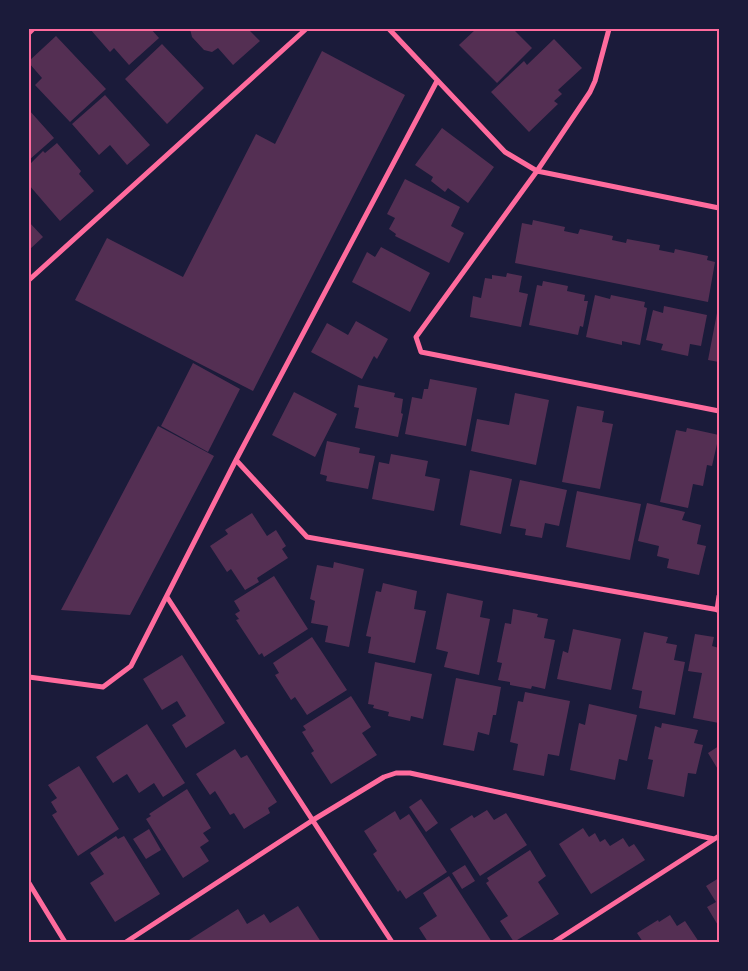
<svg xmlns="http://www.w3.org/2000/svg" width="748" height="971" viewBox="0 0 748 971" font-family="Ubuntu,sans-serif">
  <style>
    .building { fill: #542f53 }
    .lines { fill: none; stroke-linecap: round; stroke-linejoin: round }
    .minor { stroke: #ff6b9d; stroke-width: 5 }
    .neatline { fill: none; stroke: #ff6b9d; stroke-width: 2 }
  </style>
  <rect width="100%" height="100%" fill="#1b1b3a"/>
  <path class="building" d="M90,29H151L159,38L129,65L114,48L110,52Z
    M190,29H248L260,41L233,65L218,48L212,52L204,50L192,37Z
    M476,29H513L532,48L497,83L459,45Z
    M56,36L106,89L70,122L35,85L42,78L29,63V61Z
    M554,39L582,68L558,90L562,94L554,101L558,104L529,132L491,92L524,61L527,65Z
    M162,44L204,88L167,124L125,79Z
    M322,51L405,95L253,391L75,300L107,238L183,277L256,134L275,144Z
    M105,95L150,145L127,165L110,145L99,155L72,124Z
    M29,110L54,138L29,160Z
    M442,128L494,167L468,203L448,188L445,192L431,181L433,177L415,165Z
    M57,143L81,171L79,174L94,191L60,221L29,185V165L43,151L45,153Z
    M405,179L460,207L451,226L464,233L449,263L395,236L396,234L389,229L395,218L387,214Z
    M533,220L565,227L564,231L578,234L580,229L613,236L612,240L626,243L627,239L660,245L659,250L674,253L675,249L708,256L707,260L715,262L708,302L515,263L522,223L532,225Z
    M29,222L43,237L29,250Z
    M381,247L430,273L410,312L352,282L367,252L375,257Z
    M507,273L522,276L519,292L528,294L521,327L470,317L473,296L481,298L485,278L492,279V275L506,277Z
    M543,281L568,286L567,291L585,295L584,301H588L583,327L580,326L578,335L529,325L537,285L542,286Z
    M595,295L610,299L611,295L645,302L644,307L647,308L640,345L622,341V345L586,337Z
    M664,306L707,315L701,346L690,344L688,356L661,350L663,344L646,340L653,310L663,313Z
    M717,313L719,314V362L708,360Z
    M356,321L388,339L377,359L374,356L362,379L311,352L327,323L348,335Z
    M193,363L240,389L208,452L161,426Z
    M430,379L477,388L466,446L405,434L412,397L422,399L424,389H428Z
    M358,385L395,393L394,397L403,399L401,413L403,414L398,437L355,428L359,408L354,407Z
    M294,392L337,414L315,457L272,435Z
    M515,393L549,400L536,465L471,451L477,419L509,425Z
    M577,406L604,411L602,422L613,424L600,489L562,482Z
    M158,426L214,456L130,615L61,610Z
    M687,428L719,435L712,466L707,465L703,486L693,484L688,508L660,502L676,430L686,432Z
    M327,441L360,448L359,453L375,456L368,489L326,481L327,476L320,474Z
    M391,454L428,461L425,476L440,479L434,511L372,499L379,462L389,464Z
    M470,470L512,479L501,534L460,525Z
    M520,480L567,490L559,526L545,523L542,538L525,535L526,529L510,526Z
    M577,491L641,504L630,560L566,547Z
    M647,503L685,512L682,520L701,525L697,544L706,546L699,575L667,568L669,559L657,556L659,546L638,541Z
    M252,513L267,536L276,530L286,546L282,549L288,558L257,578L259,582L245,590L231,569L227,572L210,546L228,534L225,530Z
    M334,562L364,569L349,647L325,642L328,626L311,623L315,601L310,599L317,565L333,568Z
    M274,576L308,629L264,657L262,653L259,655L236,620L239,619L235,614L240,611L234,601Z
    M383,583L417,591L414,609L426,611L415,663L368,653L371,637L366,636L376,591L381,592Z
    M447,593L483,601L480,617L490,619L479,675L444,667L448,652L436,649Z
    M513,609L538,614L537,617L548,619L544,638L555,640L545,689L532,686L531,689L510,685V682L498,680L502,663L497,662L505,623L511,624Z
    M573,629L621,639L611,690L557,679L563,651L568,653Z
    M644,632L668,637L666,643L677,645L674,660L685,662L675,715L639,708L642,691L632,689Z
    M695,634L714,637L712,646L719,648V723L693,718L702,673L688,671Z
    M312,637L347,690L307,715L295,697L291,700L275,675L279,673L273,663Z
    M182,655L225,723L186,748L172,725L186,716L177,701L162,710L143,679Z
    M375,662L432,674L423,719L411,716L410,721L388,716L389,712L373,708L374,705L368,704Z
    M456,678L501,687L496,715H493L489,735L478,732L474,751L443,745Z
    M525,692L570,701L559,756L548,754L544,776L513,770L518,744L510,742L518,701L523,702Z
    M351,696L371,727L362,733L377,755L331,784L311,753L314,751L302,732L306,730L303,726Z
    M589,704L637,715L627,761L619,759L615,780L570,770L579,723L585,725Z
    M662,723L698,730L694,743L703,745L696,774L688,773L684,797L647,789L653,760L648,759L655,726L661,728Z
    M147,724L185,783L163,797L154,783L139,793L127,774L113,783L96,757Z
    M719,746V771L708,753Z
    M235,749L241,758L247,755L277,802L268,808L270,813L244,829L234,813L230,815L215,791L210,795L196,774Z
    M79,766L119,829L78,856L52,815L57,812L51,802L57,798L48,785Z
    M187,789L211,828L203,833L209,841L200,847L209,861L183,878L146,819L151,816L149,814Z
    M421,799L438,823L426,832L409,807Z
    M487,810L494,820L506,813L527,845L480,876L450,829L472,815L474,818Z
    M395,811L400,820L409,814L447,872L406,899L400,890L398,892L373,854L377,851L364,831Z
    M583,828L589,837L595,833L600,842L605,839L610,846L623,838L629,847L634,844L645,860L591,894L559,844Z
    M149,829L161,850L146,859L133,839Z
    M116,836L118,839L124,836L160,894L115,922L90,883L104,874L90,853Z
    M530,850L546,876L538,882L559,914L514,942L500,921L508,916L486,883L489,881L487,878Z
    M465,865L475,881L462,889L452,873Z
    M449,876L492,942H428L419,928L437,916L423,893Z
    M719,878V927L707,907L716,902L706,886Z
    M298,906L321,942H186L238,909L247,924L264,914L270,923Z
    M670,915L677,926L685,921L699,942H643L637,933L658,920L659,922Z"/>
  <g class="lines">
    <path class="minor" d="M389,29L505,152L537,171L719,208
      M609,29L595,81L590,92L537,171L416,337L421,352L719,411
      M29,33L33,29
      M29,280L306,29
      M236,460L307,537L719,610
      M167,597L392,942
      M717,610L719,596
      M29,677L103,687L131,666L236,460L437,81
      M29,883L65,942
      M126,942L313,820L384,777L396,773H410L714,839
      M554,942L719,836"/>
  </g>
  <rect width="748" height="971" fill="none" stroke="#1b1b3a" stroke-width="60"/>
  <rect x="30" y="30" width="688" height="911" class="neatline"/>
</svg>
